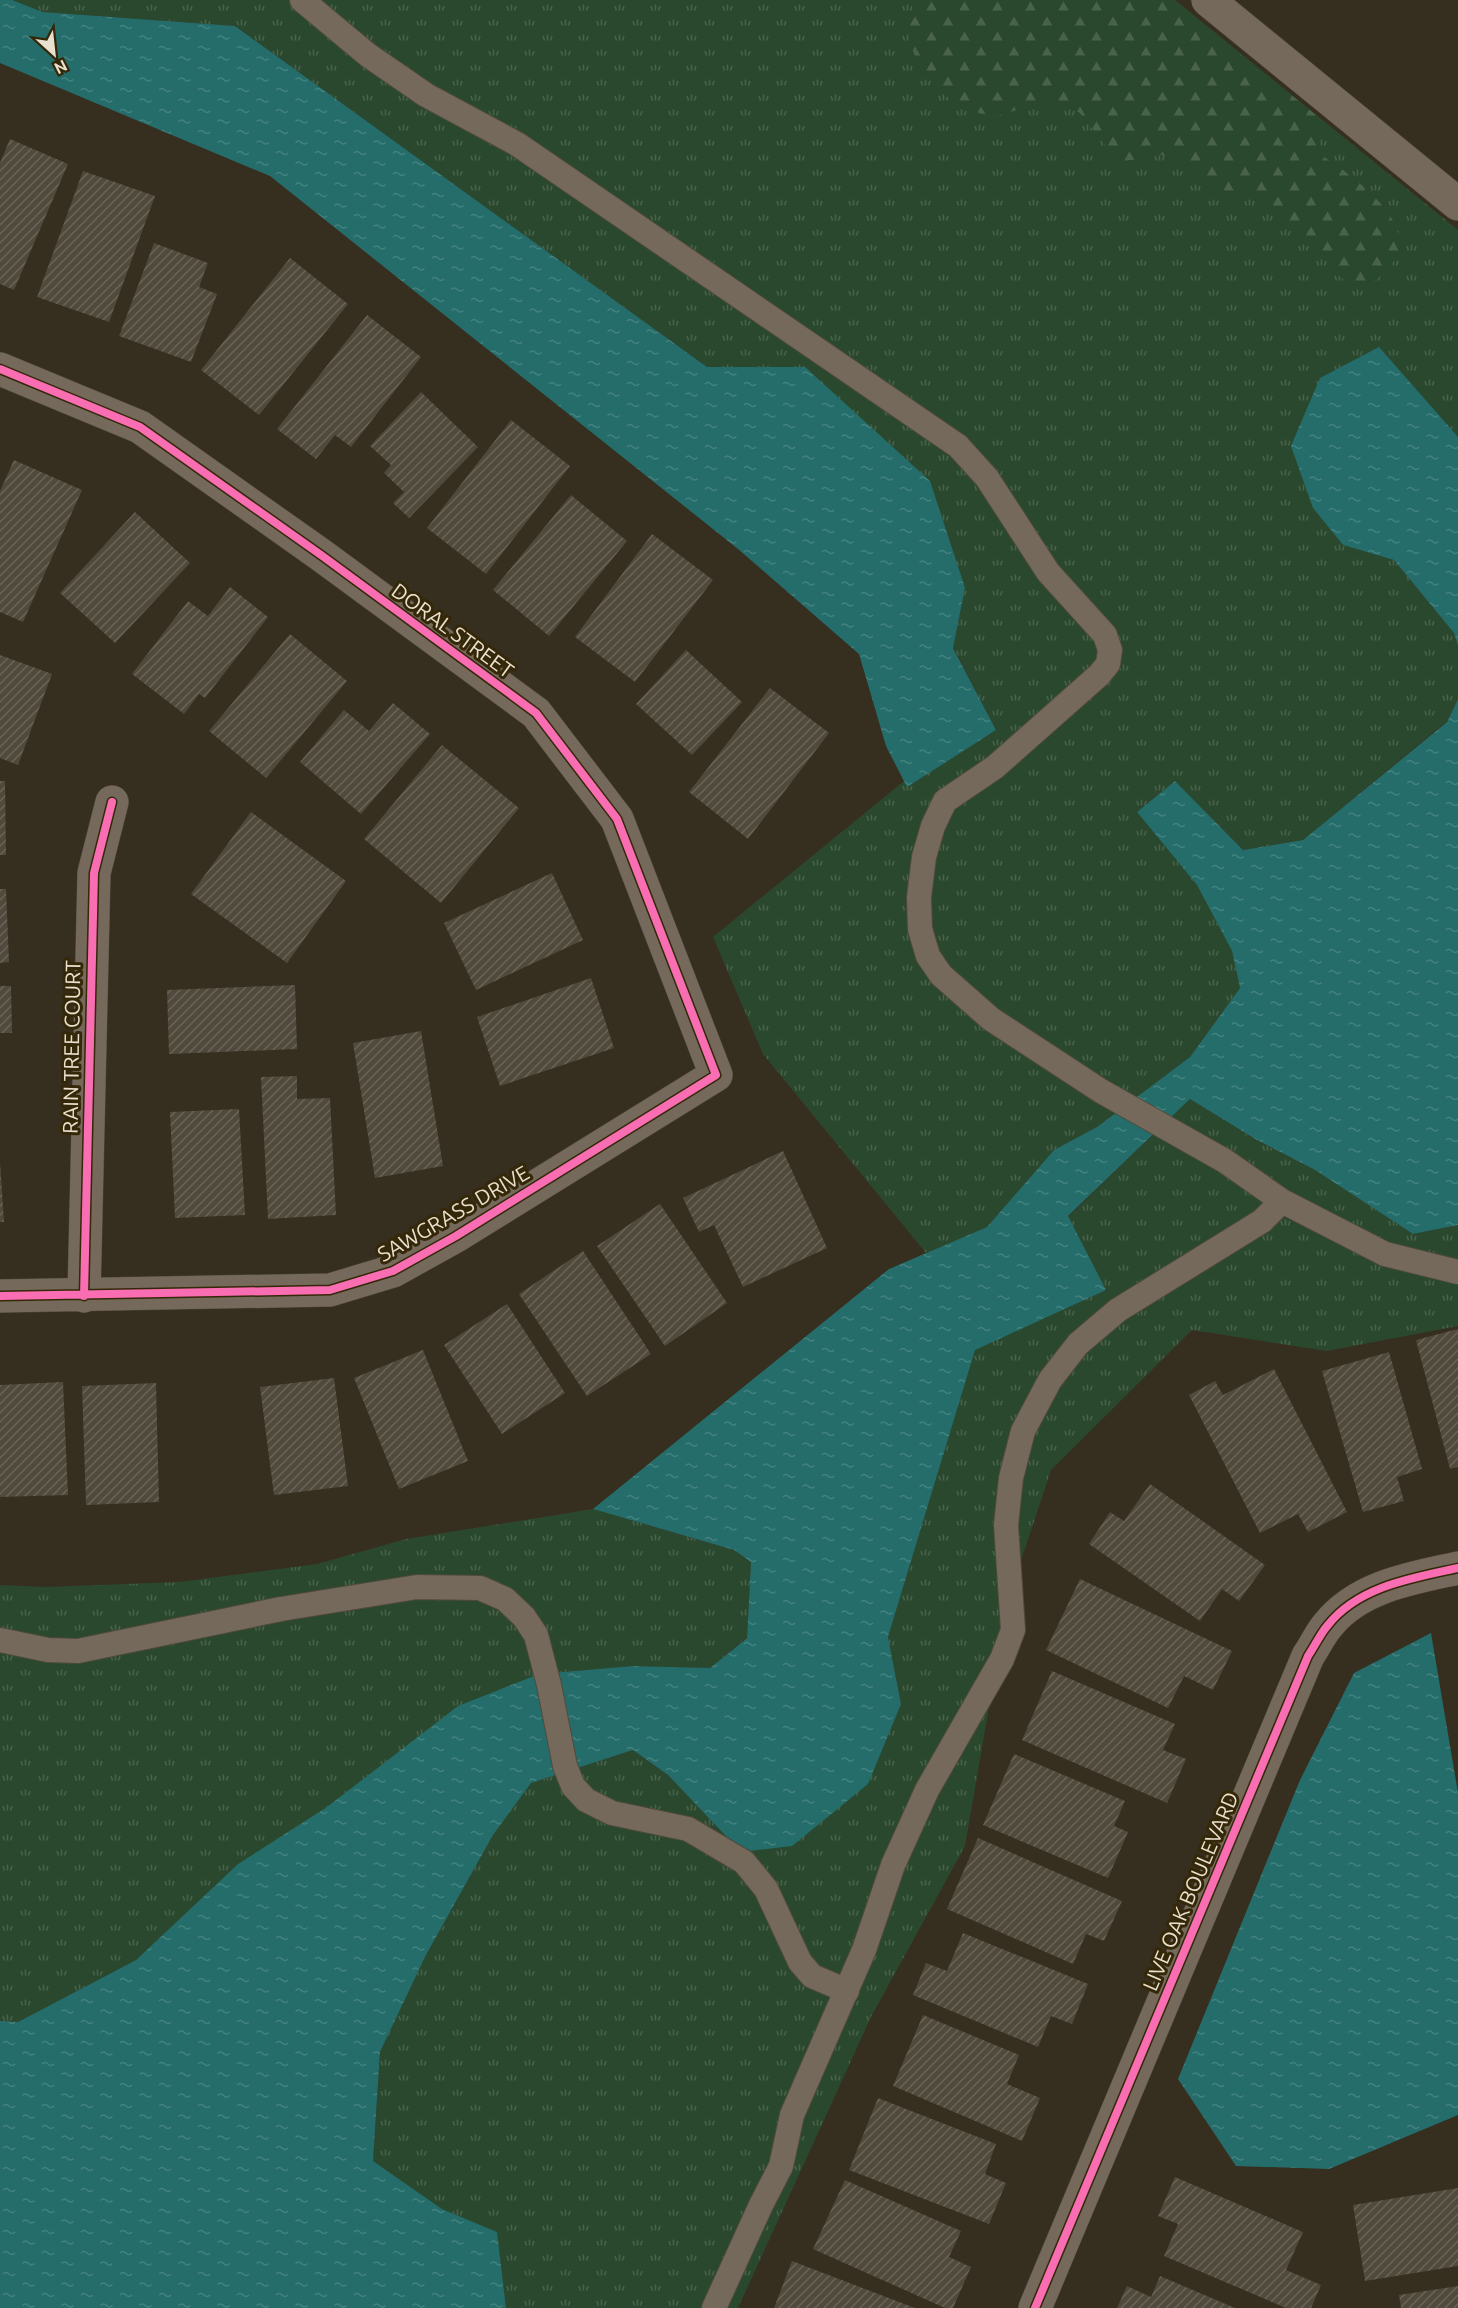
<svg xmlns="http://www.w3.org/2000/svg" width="1458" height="2308" viewBox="0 0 1458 2308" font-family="Ubuntu,sans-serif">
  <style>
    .grass { fill: url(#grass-tufts) }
    .forest { fill: url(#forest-firs) }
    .water { fill: url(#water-ripples) }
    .building { fill: url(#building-hatch) }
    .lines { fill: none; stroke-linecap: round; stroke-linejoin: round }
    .service-casing { stroke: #504a3c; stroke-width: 26 }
    .minor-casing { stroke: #504a3c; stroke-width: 34 }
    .tertiary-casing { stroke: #504a3c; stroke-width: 34 }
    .service { stroke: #75695b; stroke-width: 24 }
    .minor { stroke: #75695b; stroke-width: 33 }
    .tertiary { stroke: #75695b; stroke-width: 33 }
    .cycleway-casing { stroke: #352808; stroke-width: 11 }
    .cycleway { stroke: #f96db3; stroke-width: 8 }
    .labels { text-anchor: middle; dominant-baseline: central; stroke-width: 6; stroke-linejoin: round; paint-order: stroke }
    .street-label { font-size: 21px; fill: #e9e0cf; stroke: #352808 }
  </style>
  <defs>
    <pattern id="grass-tufts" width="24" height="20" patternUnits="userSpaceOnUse" patternTransform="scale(1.5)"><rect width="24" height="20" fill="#2a482e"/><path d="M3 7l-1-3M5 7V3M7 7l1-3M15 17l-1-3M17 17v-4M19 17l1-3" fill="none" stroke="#49624b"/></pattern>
    <pattern id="forest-firs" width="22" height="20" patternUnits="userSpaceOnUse" patternTransform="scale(1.5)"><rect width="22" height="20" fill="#2a482e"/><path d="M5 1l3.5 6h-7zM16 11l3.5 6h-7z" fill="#49624b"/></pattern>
    <pattern id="water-ripples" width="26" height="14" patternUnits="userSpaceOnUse" patternTransform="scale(1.5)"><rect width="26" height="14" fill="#246d6b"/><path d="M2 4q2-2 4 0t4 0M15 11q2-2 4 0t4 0" fill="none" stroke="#44827f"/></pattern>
    <pattern id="building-hatch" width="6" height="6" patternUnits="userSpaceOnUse" patternTransform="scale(1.5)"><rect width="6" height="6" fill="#504a3c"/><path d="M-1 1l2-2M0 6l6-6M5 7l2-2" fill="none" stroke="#696457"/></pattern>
  </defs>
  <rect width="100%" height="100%" fill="#362e1e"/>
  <path class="grass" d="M12,0H1175L1458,230V437L1435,412L1313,508L1343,545L1394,560L1454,633L1458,646V699L1447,721L1303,840L1243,850L1175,781L1137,812L1197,885L1232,951L1240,988L1190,1057L1097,1127L1054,1150L987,1227L926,1253L763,1054L713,937L904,781L907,786L996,730L953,647L965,588L805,367H707L235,26L43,12Z
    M1190,1099L1254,1139L1315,1170L1413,1234L1458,1225V1326L1327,1351L1192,1330L1051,1470L1007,1603L965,1846L872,2015L738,2308H506L497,2233L442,2209L373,2161L380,2052L426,1955L493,1835L531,1783L633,1750L668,1775L741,1852L901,1704L888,1637L975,1349L1106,1290L1068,1217Z
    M593,1509L734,1550L751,1562L747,1637L710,1668L633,1666L539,1674L238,1864L136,1960L18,2022L0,2021V1585L45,1587L179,1582L317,1564L406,1539Z"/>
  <path class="forest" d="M913,0H1175L1186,9L1194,27L1207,39L1240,54L1253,65L1273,88L1289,93L1316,115L1321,155C1350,174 1424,224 1391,265C1379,280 1371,285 1352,286L1338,275L1308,239L1255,197L1205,186L1179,162L1162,155L1119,162L1079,112C1066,109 1043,100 1030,104C1016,109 1005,117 990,115C953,112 914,72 909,36C907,23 913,12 913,0Z"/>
  <path class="water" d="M0,0H12L43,12L235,26L707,367H805L930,481L965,588L953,648L996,730L907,787L886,746L859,654L738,549L270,176L0,63Z
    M1379,347L1458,437V646L1454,633L1394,560L1343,545L1313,508L1291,446L1320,378Z
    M1458,699V1225L1413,1234L1315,1170L1255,1139L1190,1099L1068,1216L1106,1290L975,1350L888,1637L901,1704L868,1784L792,1846L741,1852L668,1775L633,1750L531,1783L493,1835L426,1955L380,2052L373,2161L442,2209L497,2232L506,2308H0V2021L18,2022L136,1960L238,1864L327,1807L458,1706L539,1674L633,1666L710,1668L747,1638L751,1562L734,1550L593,1509L889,1269L987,1227L1054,1150L1097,1127L1190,1057L1240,988L1232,951L1197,885L1137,812L1175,781L1243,850L1303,840L1447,722Z
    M1431,1633L1458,1793V2115L1329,2169L1236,2166L1178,2079L1300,1780L1354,1673Z"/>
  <path class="building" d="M10,139L68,164L14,290L0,284V163Z
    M83,171L155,196L109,322L37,297Z
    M154,243L208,263L199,287L217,294L191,362L119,336Z
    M290,258L348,304L259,415L201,370Z
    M367,315L421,357L351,447L335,435L316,459L277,429Z
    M421,392L478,447L409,518L393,503L404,492L384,473L391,465L370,446Z
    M511,420L570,466L486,574L427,528Z
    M14,460L82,490L23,622L0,612V491Z
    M571,495L627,541L549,636L493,590Z
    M135,512L190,563L115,643L60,593Z
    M652,534L713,580L635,682L575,637Z
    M230,587L268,617L205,698L199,694L184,714L132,674L188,601L208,616Z
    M290,634L347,681L266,778L209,731Z
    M686,650L742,702L692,755L636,704Z
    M0,655L52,674L18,765L0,758Z
    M770,688L829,733L748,839L689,792Z
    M393,703L430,734L361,814L300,762L344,710L369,731Z
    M442,745L519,808L441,903L364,839Z
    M0,781H5L6,855H0Z
    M251,812L346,881L287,963L191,894Z
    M552,873L583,940L476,990L444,923Z
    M0,889H6L9,962L0,963Z
    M591,978L614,1048L500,1086L477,1017Z
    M295,985L297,1049L169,1054L167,990Z
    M0,986H11L12,1033H0Z
    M421,1031L443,1166L375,1178L353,1043Z
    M297,1076V1099L330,1098L336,1215L268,1219L261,1077Z
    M239,1109L245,1215L175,1218L170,1112Z
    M783,1151L827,1248L743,1287L714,1225L699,1232L683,1198Z
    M0,1162L4,1222H0Z
    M660,1204L727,1303L665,1346L597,1246Z
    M583,1251L651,1354L587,1396L519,1294Z
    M507,1304L565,1393L502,1434L444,1345Z
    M1458,1329V1467L1450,1469L1416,1340Z
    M423,1350L468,1461L399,1489L354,1378Z
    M1389,1352L1422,1469L1397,1477L1404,1501L1363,1512L1322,1371Z
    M1274,1369L1347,1512L1308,1532L1298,1514L1260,1533L1189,1395L1215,1381L1223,1395Z
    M334,1378L348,1486L274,1495L260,1387Z
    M63,1382L68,1495L0,1497V1385Z
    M156,1383L159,1502L86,1505L82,1386Z
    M1150,1484L1265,1565L1239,1601L1222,1589L1200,1621L1089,1544L1110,1512L1124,1521Z
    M1080,1579L1232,1651L1213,1690L1184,1676L1168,1708L1046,1650Z
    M1052,1671L1175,1724L1163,1750L1186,1759L1167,1803L1022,1740Z
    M1014,1754L1125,1801L1114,1826L1128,1832L1108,1878L983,1825Z
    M978,1838L1122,1901L1104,1941L1086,1934L1073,1964L947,1909Z
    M963,1933L1088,1984L1072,2024L1051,2016L1038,2047L913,1995L926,1963L947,1971Z
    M923,2015L1019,2055L1007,2084L1040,2098L1022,2141L893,2086Z
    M878,2098L996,2144L985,2174L1006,2183L989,2224L849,2170Z
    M1175,2177L1303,2232L1286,2270L1321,2285L1311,2308H1286L1164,2256L1178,2224L1158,2216Z
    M845,2180L961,2231L949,2257L971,2267L953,2308H945L813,2249Z
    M1458,2188V2266L1365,2281L1353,2205Z
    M792,2261L915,2308H774Z
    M1160,2276L1235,2308H1117L1127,2286L1151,2297Z
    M1458,2286V2308H1401L1399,2295Z"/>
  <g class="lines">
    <defs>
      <path id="service" d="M302,0L368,55L426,95L517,144L958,446L987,478L1048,572L1105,635L1110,650L1108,664L1099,675L995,767L945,801L933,826L924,857L919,897L920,929L928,956L941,975L991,1019L1101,1091L1225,1161L1282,1201L1385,1254L1458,1272
        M0,1640L48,1650L78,1651L281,1609L417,1587L480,1588L505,1599L524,1617L536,1635L549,1685L565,1766L573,1786L586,1800L612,1813L688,1829L744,1862L766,1889L800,1962L812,1976L847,1991
        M714,2308L761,2205L781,2166L792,2115L864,1950L893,1865L927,1790L1002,1659L1013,1630L1006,1525L1011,1478L1023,1431L1050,1380L1078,1344L1118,1310L1262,1221L1282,1201"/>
      <path id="minor" d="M0,369L140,427L321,555L536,713L617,819L716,1075L456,1236L393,1271L330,1290L0,1296
        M84,1296L94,873L112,802
        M1035,2308L1308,1656C1315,1646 1320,1634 1328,1625C1359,1586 1413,1578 1458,1568"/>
      <path id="tertiary" d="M1208,0L1458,204"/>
    </defs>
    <use href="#service" class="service-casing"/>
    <use href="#minor" class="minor-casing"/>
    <use href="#tertiary" class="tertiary-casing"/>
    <use href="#service" class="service"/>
    <use href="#minor" class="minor"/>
    <use href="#tertiary" class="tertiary"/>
    <defs>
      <path id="cycleway" d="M0,369L140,427L321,555L536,713L617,819L716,1075L456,1236L393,1271L330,1290L0,1296
        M84,1296L94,873L112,802
        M1035,2308L1308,1656C1315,1646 1320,1634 1328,1625C1359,1586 1413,1578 1458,1568"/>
    </defs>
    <use href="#cycleway" class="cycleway-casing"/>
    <use href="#cycleway" class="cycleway"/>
  </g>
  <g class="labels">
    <g class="street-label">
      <text transform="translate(453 630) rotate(36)">DORAL STREET</text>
      <text transform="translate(71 1047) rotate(-89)">RAIN TREE COURT</text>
      <text transform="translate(453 1213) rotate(-30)">SAWGRASS DRIVE</text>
      <text transform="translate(1190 1891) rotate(-67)">LIVE OAK BOULEVARD</text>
    </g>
  </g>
  <g transform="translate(54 54) rotate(153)" stroke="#352808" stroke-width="4.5" paint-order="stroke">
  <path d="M0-4.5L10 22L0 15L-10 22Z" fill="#e9e0cf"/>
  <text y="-9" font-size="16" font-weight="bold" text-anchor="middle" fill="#e9e0cf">N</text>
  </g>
</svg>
